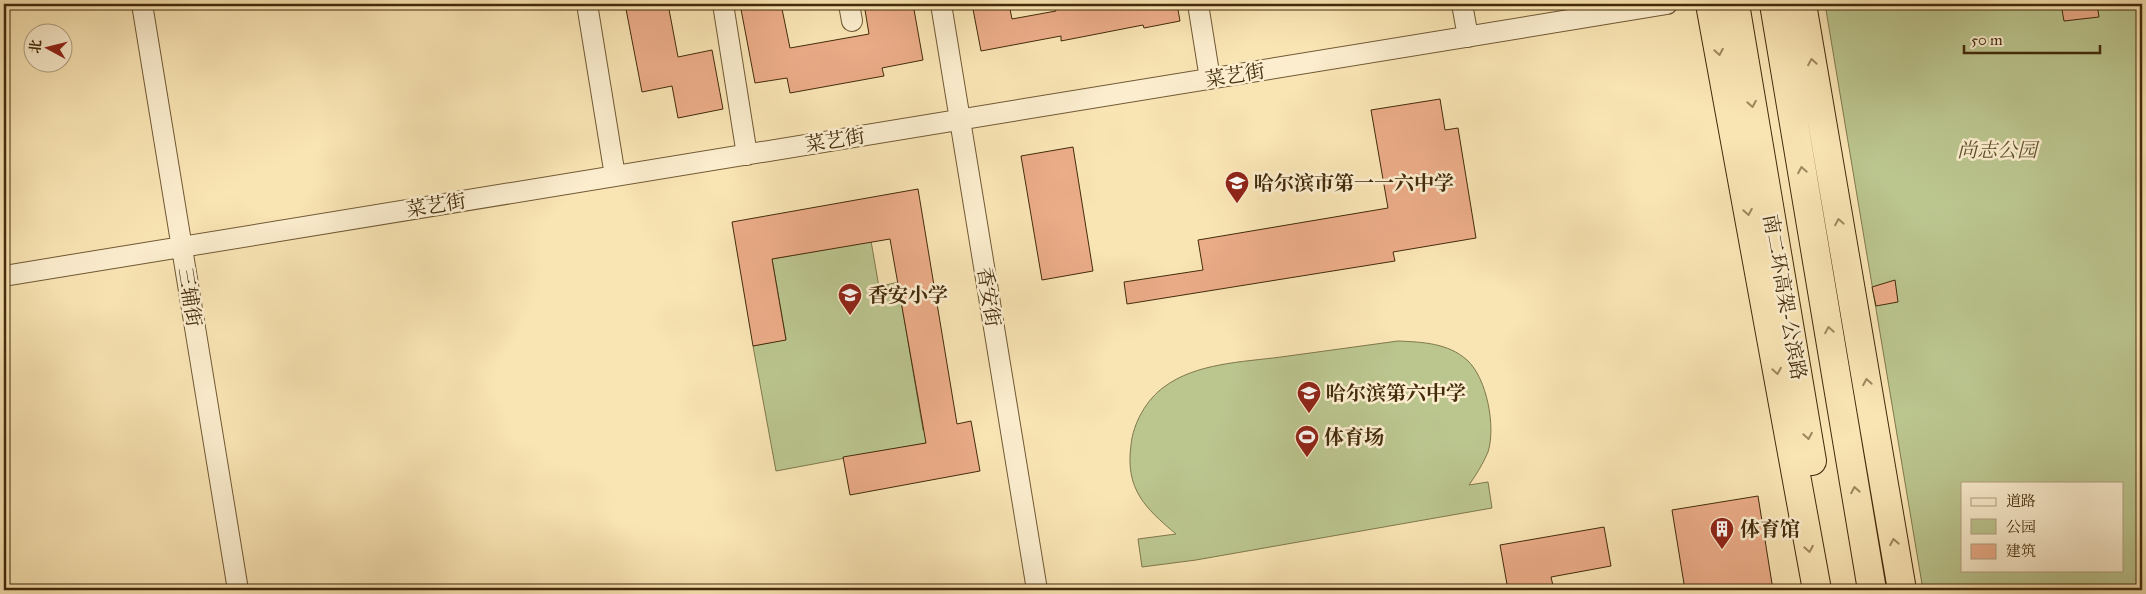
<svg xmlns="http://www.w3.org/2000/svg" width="2146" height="594" viewBox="0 0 2146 594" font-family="'IM FELL Great Primer','Noto Serif SC',serif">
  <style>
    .green { fill: #bbc58e; stroke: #7f784c; fill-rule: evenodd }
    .building { fill: #ebac88; stroke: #432b0a }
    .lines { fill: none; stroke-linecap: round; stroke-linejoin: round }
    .minor-casing { stroke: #705934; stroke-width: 22 }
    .highway-casing { stroke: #432b0a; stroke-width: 30 }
    .minor { stroke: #fbedce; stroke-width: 20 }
    .highway { stroke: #f9e4b3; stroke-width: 28 }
    .oneway { stroke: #9e885e }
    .labels { text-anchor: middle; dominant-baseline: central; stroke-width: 5; stroke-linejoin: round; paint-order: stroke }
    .street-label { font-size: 20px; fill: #432b0a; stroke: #fbedce }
    .park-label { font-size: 20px; font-style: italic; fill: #61522b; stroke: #fbedce }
    .poi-label { font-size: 20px; font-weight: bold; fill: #432b0a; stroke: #fbedce; text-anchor: start }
  </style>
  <rect width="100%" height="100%" fill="#f9e4b3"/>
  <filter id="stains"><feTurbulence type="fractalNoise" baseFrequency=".004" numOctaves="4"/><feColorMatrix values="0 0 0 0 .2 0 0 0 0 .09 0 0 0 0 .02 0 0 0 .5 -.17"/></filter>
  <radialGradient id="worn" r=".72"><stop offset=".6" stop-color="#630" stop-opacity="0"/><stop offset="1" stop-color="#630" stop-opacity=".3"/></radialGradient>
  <path class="green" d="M1825,4H2142V590H1923ZM1962,483H2122V570H1962Z
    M871,241L879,287L898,282L923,430L942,440L776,471L753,346L786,339L772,259Z
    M1398,341C1422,342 1448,343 1467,360C1487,378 1496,427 1488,452C1483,464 1476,475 1469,485L1488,482L1492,508L1196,560L1142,567L1138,539L1176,534C1145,508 1125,489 1131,445C1133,423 1147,399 1164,387C1196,363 1243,362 1281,357C1320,352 1359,346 1398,341Z"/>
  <path class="building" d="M625,4H668L678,57L712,50L723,109L678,118L672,86L642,92Z
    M740,4H781L790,48L869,34L864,4H913L923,60L882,68L884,76L790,93L787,78L755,83Z
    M972,4H1009L1012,19L1056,11L1054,4H1091L1092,8L1116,4H1177L1180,21L1144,28L1143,25L1061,41V36L981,51Z
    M2061,4H2097L2099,17L2064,21Z
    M1440,99L1445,130L1458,128L1476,238L1393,252L1395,261L1127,304L1124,282L1203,270L1198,240L1388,208L1371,110Z
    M1073,147L1093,271L1042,280L1021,156Z
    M918,189L957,424L971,421L980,471L850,495L843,457L926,443L890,239L772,259L786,340L753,346L732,222Z
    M1895,280L1898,302L1876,306L1872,287Z
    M1758,496L1773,590H1685L1672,510Z
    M1604,527L1611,566L1551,577L1554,590H1508L1500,545Z"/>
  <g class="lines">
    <defs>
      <path id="minor" d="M142,4L238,590
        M587,4L615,176
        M723,4L747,155
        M849,4L852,21
        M941,4L1037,590
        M1198,4L1210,79
        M1462,4L1468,37
        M4,276L1667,4"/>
      <path id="highway" d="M1710,4L1817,590
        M1735,4L1812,461
        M1774,4L1872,590
        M1802,4L1902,590"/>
    </defs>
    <use href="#minor" class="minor-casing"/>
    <use href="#highway" class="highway-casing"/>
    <use href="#minor" class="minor"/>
    <use href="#highway" class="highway"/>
  </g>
  <defs><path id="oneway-chevron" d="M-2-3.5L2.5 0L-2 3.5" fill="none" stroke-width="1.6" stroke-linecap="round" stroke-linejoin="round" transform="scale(1.25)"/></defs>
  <g class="oneway">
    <use href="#oneway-chevron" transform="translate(1719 52) rotate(80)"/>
    <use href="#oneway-chevron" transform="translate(1812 62) rotate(-100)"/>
    <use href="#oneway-chevron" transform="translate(1752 104) rotate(80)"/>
    <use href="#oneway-chevron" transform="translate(1802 170) rotate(-100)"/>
    <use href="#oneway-chevron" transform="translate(1748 212) rotate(80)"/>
    <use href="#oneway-chevron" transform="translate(1839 222) rotate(-100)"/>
    <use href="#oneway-chevron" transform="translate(1829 330) rotate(-100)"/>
    <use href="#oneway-chevron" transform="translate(1777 371) rotate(80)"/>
    <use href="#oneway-chevron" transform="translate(1867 382) rotate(-100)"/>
    <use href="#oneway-chevron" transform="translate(1808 436) rotate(80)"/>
    <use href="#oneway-chevron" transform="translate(1855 490) rotate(-100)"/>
    <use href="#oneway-chevron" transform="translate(1894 542) rotate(-100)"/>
    <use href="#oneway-chevron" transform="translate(1809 549) rotate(80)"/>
  </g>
  <defs>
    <symbol id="school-pin" viewBox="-11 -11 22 30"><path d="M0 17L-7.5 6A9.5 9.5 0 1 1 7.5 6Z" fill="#8f2418" stroke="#fbedce"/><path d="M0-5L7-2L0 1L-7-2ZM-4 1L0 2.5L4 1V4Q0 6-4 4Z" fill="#fff"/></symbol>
    <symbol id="stadium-pin" viewBox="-11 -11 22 30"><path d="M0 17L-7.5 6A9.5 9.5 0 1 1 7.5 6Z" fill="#8f2418" stroke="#fbedce"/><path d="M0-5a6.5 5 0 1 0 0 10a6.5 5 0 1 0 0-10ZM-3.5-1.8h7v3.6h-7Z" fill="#fff"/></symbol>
    <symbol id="building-pin" viewBox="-11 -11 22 30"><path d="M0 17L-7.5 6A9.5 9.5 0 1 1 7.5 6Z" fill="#8f2418" stroke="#fbedce"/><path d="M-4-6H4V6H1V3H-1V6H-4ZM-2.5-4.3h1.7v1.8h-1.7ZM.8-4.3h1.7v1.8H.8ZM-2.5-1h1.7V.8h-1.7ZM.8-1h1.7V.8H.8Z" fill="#fff"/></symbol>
  </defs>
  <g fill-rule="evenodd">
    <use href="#school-pin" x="1223" y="169" width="28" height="38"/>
    <use href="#school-pin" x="836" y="281" width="28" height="38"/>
    <use href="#school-pin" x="1295" y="379" width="28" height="38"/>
    <use href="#stadium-pin" x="1293" y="423" width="28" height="38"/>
    <use href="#building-pin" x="1708" y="515" width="28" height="38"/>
  </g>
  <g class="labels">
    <g class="street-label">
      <text transform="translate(1235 75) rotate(-9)">菜艺街</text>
      <text transform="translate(835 140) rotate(-9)">菜艺街</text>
      <text transform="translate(436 205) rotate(-9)">菜艺街</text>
      <text transform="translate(190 297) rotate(81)">三辅街</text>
      <text transform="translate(989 297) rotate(81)">香安街</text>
      <text transform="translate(1785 297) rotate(80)">南二环高架-公滨路</text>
    </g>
    <g class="park-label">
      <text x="1997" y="150">尚志公园</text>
    </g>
    <g class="poi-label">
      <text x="1254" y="183">哈尔滨市第一一六中学</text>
      <text x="868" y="295">香安小学</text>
      <text x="1326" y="393">哈尔滨第六中学</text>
      <text x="1324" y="437">体育场</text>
      <text x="1740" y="529">体育馆</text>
    </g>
  </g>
  <rect width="2146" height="594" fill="none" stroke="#f9e4b3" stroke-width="20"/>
  <rect x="5" y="5" width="2136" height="584" fill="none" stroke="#432b0a" stroke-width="2.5"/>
  <rect x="10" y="10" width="2126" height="574" fill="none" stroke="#432b0a"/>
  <rect x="1961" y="482" width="162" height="90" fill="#fbedce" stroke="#b19f80"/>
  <rect x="1971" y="498" width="25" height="8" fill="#fbedce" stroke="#b19f80"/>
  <text x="2006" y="506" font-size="15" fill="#432b0a">道路</text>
  <rect x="1971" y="519" width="25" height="15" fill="#bbc58e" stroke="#b19f80"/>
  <text x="2006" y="532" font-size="15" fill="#432b0a">公园</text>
  <rect x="1971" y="544" width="25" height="15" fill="#ebac88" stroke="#b19f80"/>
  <text x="2006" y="556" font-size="15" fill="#432b0a">建筑</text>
  <g transform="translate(48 48) rotate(277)"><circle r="24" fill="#fbedce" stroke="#b19f80"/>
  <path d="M0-4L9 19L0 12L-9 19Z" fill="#8f2418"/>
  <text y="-8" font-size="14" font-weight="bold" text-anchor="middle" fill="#432b0a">北</text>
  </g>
  <path d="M1964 45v8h136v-8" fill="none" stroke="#432b0a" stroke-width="2.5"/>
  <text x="1971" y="45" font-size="15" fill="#432b0a" stroke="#fbedce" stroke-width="4" paint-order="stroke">50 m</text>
  <rect width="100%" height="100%" filter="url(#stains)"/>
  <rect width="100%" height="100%" fill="url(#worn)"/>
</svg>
